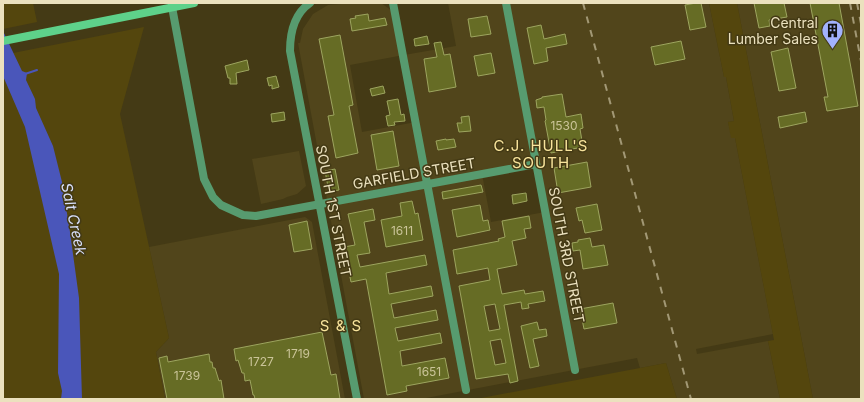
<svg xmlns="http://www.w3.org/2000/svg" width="864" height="402" viewBox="0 0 864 402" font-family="Inter,sans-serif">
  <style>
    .built { fill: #51451b; fill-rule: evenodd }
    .green { fill: #54460d }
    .water { fill: #4a56ba }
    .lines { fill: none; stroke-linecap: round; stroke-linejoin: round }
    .stream { stroke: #4a56ba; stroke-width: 2 }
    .building { fill: #666c25; stroke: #9da55f; fill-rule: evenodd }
    .minor { stroke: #579b6f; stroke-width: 8 }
    .secondary { stroke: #5ed18a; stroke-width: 8 }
    .rail { stroke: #a29875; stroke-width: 2; stroke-dasharray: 7 7; stroke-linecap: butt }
    .labels { text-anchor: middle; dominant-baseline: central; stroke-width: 3; stroke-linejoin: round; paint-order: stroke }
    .number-label { font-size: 12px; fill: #cac498 }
    .poi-label { font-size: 14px; fill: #ebe1be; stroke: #443a15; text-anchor: end }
    .street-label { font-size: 14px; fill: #ebe1be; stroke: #443a15 }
    .neighbourhood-label { font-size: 15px; letter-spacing: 1px; fill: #f8e49c; stroke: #443a15 }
    .water-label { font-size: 15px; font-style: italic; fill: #d8dffa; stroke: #443a15 }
  </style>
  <rect width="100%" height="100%" fill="#443a15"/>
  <path class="built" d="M353,3H381L395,13L404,55L456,46L448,3H709L724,77H726L734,121L728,122L732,138H735L773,334L696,349L697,354L768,341L780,399H677L666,363L640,368L637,358L421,399H364L298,43H300L303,29L313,14L328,5ZM404,55L416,122L362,132L350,65ZM536,164L545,212L491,222L482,174Z
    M737,3H861V399H813Z
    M299,151L306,186L297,194L287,197L283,199L261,204L252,159Z
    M305,217L312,222L345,399H165L156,352L169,338L149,247Z"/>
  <path class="green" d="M3,3H33L37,22L3,29Z
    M709,3H737L813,399H780L768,341L774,340L735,138H731L728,122L734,121L726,77H724Z
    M144,27L120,114L169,338L156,352L165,399H3V55Z
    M666,363L677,399H476L640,368Z"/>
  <path class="water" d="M3,31L22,71L27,73L26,80L35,99L36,108L53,146L62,182L70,232L79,298L82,399H61L62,391L58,373L59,274L25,127L3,76Z"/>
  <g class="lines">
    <path class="stream" d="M25,74L37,70"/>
  </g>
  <path class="building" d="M696,3H701L706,27L690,30L685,5Z
    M754,3H784L787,17L769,20L770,26L759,28Z
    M810,3H839L858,106L827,111L824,97H828Z
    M368,14L369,21L385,18L387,25L352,31L350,19L356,18L355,16Z
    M487,16L491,34L471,37L468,19Z
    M541,25L544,39L565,34L567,44L546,48L548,61L534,64L527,28Z
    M340,35L353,105L349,106L358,153L336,158L328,116L334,115L319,39Z
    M427,36L429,44L415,46L414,39Z
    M681,41L685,59L655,65L651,47Z
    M441,42L444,55L450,54L456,87L429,92L424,59L437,57L434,43Z
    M788,48L796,88L779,91L771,52Z
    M491,53L495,73L478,76L474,56Z
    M247,60L249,70L236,73L237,84H230V78H228L225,66Z
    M276,76L279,87L272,89V85L269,86L267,78Z
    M383,86L385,93L372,96L370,89Z
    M562,94L566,117L581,114L583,128L580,129L583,147L551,153L545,121L546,120L544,107L537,108L536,100L542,98V97Z
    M398,99L401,115L404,114L405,121L394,122L395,125L388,126L386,116L390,115L387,101Z
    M284,112L285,120L272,122L271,114Z
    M805,112L807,122L780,128L778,117Z
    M469,116L471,131L459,132L457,123H462L461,117Z
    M393,131L399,166L377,170L371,135Z
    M446,139V140L454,139L456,147L438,150L436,141Z
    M587,162L591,187L558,193L554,168Z
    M335,169L339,190L329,192L325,171Z
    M481,185L483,192L443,199L442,192Z
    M526,193L527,201L513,204L512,195Z
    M412,201L415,214L418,213L423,240L386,247L381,220L402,216L400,203Z
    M597,204L602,230L585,233L582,220L579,221L576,208Z
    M480,205L483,221L488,220L490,230L457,237L452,210Z
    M373,209L375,220L364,222L370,253L357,255L360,267L425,255L427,265L386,273L389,294L431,286L433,296L391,304L394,318L436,310L438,320L395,328L398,341L440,333L442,343L400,351L402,366L445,358L449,378L406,386L407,391L387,395L366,279L351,282L344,247L355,245L348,214Z
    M529,216L531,228L524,229L526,238L512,241L517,265L497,269L501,290L502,294L524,290L525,294L543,291L545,301L528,304L529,308L522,309L521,302L504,305L518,381L510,383L508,374L476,379L459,286L490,280L488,268L457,274L453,250L499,241L498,239L505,237L502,221ZM495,304L500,329L489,331L484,306ZM501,339L506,363L495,365L490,341Z
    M307,221L312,249L294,252L289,225Z
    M590,238L592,247L604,245L608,265L583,269L580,250L573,251L572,243L578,242V240Z
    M613,303L617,323L584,329L580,309Z
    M537,322L539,330L546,329L547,336L533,339L539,366L530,368L521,326Z
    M322,332L331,375L336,374L340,399H255L254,395H253L250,380L245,381L244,373H242L238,360L236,361L234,349Z
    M209,354L210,362H212L213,368H215L219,381L221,380L224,399H167L159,358L167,356L168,362Z"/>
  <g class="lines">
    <path class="minor" d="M310,3C294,14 290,33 290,51L357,399
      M393,3L466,390
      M506,3L575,370
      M172,7L204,179L213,197L221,205L243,215L256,216L536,164"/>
    <path class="secondary" d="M3,41L194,3"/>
    <path class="rail" d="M583,3L691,399
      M850,3L861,61
      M857,3L861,24"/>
  </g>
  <defs>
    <symbol id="building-pin" viewBox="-11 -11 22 30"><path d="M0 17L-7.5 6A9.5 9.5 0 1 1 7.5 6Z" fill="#a2b2fd" stroke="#443a15"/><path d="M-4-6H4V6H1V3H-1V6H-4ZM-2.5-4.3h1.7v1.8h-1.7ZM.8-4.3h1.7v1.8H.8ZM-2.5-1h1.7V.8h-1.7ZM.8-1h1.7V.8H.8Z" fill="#111"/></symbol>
  </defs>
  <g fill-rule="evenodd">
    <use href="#building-pin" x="820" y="18" width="25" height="34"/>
  </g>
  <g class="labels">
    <g class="number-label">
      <text x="564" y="125">1530</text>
      <text x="402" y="230">1611</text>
      <text x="298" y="353">1719</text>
      <text x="261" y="361">1727</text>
      <text x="429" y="371">1651</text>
      <text x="187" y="375">1739</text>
    </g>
    <g class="poi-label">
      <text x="818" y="22">Central<tspan x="818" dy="16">Lumber Sales</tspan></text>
    </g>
    <g class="street-label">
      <text transform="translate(414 173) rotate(-10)">GARFIELD STREET</text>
      <text transform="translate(334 211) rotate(79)">SOUTH 1ST STREET</text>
      <text transform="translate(567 255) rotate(79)">SOUTH 3RD STREET</text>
    </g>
    <g class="neighbourhood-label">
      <text x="541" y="145">C.J. HULL'S<tspan x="541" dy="17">SOUTH</tspan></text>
      <text x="341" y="325">S &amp; S</text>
    </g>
    <g class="water-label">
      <text transform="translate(74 219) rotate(78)">Salt Creek</text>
    </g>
  </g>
  <rect width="864" height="402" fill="none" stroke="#ebe1be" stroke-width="8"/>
</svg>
